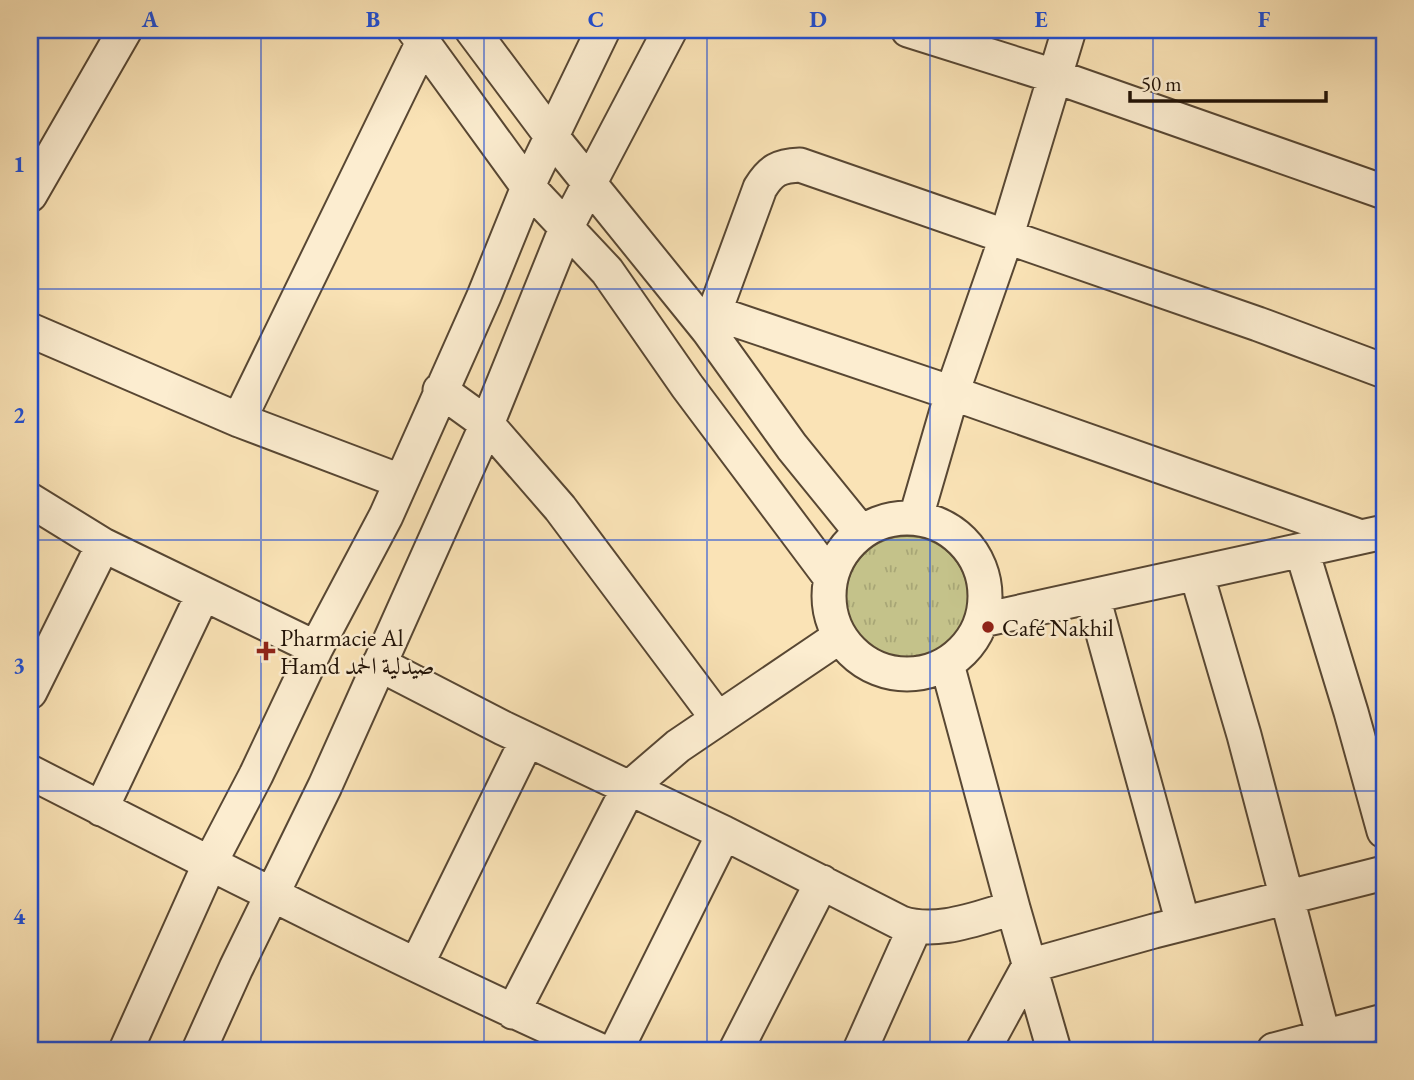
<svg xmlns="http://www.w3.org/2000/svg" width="1414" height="1080" viewBox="0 0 1414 1080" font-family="'EB Garamond',Amiri,serif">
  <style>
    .grass { fill: url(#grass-tufts); stroke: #736a48; stroke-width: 2 }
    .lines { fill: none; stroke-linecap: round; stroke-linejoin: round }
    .minor-casing { stroke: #584733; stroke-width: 37 }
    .minor { stroke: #fcedd0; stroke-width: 33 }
    .grid { fill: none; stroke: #1d4ed8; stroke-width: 2; stroke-opacity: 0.55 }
    .poi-dot { fill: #8f2418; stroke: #fcedd0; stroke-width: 2.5 }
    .labels { text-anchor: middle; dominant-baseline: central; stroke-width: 5; stroke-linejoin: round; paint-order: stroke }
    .poi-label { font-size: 24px; fill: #221307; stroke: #fcedd0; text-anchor: start }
    .neatline { fill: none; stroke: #1d4ed8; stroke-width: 2.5 }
    .grid-label { font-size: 23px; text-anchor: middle; font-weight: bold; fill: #1d4ed8 }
  </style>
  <defs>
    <pattern id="grass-tufts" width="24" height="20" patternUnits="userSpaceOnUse" patternTransform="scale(1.75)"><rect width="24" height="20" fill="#c4c28a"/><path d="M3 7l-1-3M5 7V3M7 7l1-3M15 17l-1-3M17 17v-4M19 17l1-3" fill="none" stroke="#a8a676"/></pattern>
  </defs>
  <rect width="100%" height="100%" fill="#fae3b6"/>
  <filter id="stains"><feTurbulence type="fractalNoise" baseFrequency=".00286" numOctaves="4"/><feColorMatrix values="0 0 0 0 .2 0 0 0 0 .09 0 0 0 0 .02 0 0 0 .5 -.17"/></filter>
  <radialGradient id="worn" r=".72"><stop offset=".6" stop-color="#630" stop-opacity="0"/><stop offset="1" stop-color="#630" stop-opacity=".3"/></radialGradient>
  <path class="grass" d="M846 597a61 61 0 1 1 122 0a61 61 0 1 1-122 0Z"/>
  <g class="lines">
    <defs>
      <path id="minor" d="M414,30L528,187L607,271L687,386L830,577
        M472,30L552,137L708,330L792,447L861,532
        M908,30L1054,76L1384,192
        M30,195L125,30
        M715,313L952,393L1361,537
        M30,330L239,420L400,481
        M708,330L760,188C771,170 779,166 800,165L1258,324L1384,371
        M440,390L487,424L560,508L718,719
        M239,420L423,42
        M30,500L103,545L316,648
        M916,517L952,393L1006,238L1069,30
        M829 596a78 78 0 1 1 156 0a78 78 0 1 1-156 0Z
        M1302,551L1351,712L1384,831
        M1197,575L1244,735L1327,1050
        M1093,597L1183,923
        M983,620L1384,532
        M379,664L503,728L724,833L901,923C937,935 977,918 1013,908
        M947,664L1013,908L1054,1050
        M30,692L103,545
        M30,772C218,868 407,964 599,1050
        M101,809L203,594
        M417,964L527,740
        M513,1012L628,789L678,746L839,637
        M126,1050L210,863L256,775L316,648L386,516L484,296L533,175L603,30
        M199,1050L236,968L325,786L487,424L567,226L670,30
        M616,1050L724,833
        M736,1050L822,882
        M860,1050L915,927
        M983,1050L1029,966L1154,931L1384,873
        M1274,1050L1384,1021"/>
    </defs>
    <use href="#minor" class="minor-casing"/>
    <use href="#minor" class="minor"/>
  </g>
  <path class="grid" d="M261,30V1050M484,30V1050M707,30V1050M930,30V1050M1153,30V1050M30,289H1384M30,540H1384M30,791H1384"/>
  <g class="poi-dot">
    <circle cx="988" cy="627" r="7"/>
    <path d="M262.5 640.5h7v7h7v7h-7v7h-7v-7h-7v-7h7z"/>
  </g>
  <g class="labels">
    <g class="poi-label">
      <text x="1002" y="627">Café Nakhil</text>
      <text x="280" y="637">Pharmacie Al<tspan x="280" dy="28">Hamd صيدلية الحمد</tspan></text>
    </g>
  </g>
  <rect width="1414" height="1080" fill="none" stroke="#fae3b6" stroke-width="77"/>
  <path d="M1130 91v10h196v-10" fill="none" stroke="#221307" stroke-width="3.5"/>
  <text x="1141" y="91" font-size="21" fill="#221307" stroke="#fcedd0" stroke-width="5" paint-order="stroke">50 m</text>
  <rect x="38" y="38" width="1338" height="1004" class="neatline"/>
  <g class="grid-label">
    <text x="150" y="27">A</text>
    <text x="373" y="27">B</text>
    <text x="596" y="27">C</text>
    <text x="818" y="27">D</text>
    <text x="1041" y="27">E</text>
    <text x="1264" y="27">F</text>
    <text x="19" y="172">1</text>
    <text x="19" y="423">2</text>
    <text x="19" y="673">3</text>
    <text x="19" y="924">4</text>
  </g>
  <rect width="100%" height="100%" filter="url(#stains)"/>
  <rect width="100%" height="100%" fill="url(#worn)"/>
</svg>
